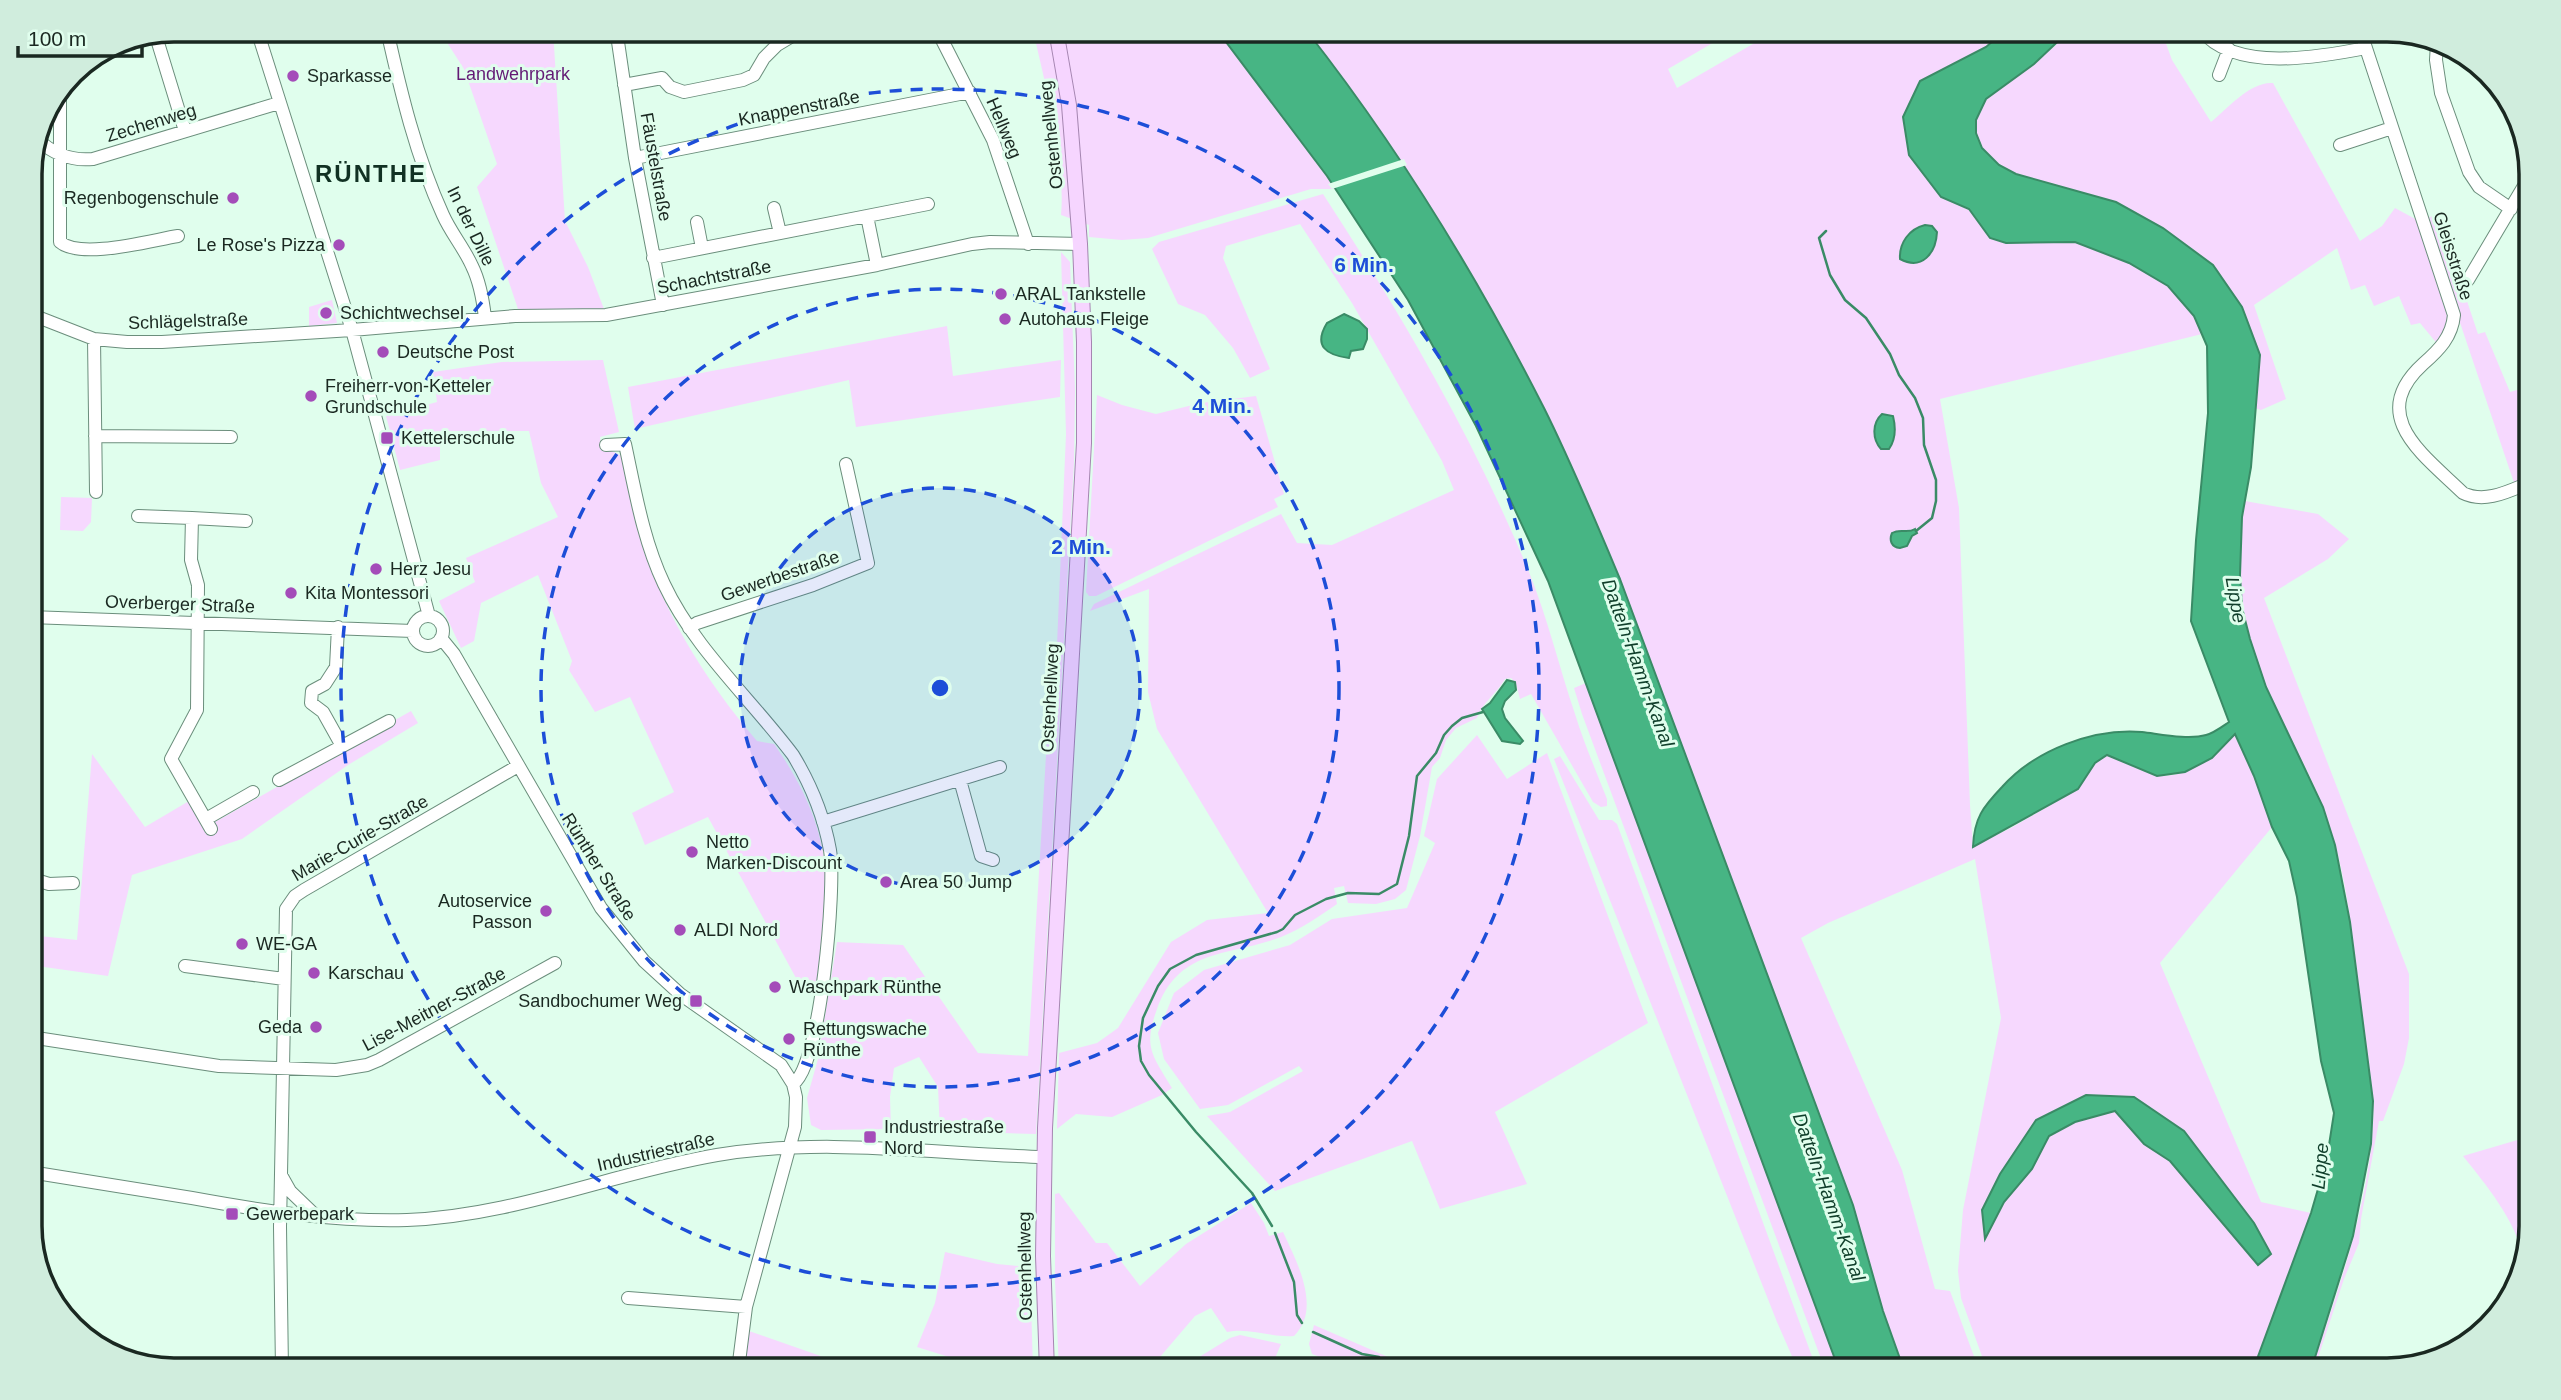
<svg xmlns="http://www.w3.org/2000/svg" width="2561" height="1400" viewBox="0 0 2561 1400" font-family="Arial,sans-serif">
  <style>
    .green { fill: #f6d8fe }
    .water { fill: #47b584; stroke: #3a8b66; stroke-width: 2 }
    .pier { fill: #e0feed }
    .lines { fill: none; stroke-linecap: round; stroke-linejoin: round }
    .stream { stroke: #3a8b66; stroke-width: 2.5 }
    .minor-casing { stroke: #6b8e7c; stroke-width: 14 }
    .major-casing { stroke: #a586b1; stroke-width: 16 }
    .minor { stroke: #fff; stroke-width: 12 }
    .major { stroke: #f6d5ff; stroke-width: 14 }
    .ring { fill: none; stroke: #1d4ed8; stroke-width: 3.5; stroke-dasharray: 12 9 }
    .poi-dot { fill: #a44cb9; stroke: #e0feed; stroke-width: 2.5 }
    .labels { text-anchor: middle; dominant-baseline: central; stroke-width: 6; stroke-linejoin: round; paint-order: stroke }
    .park-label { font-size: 18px; fill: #631a75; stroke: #e0feed }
    .poi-label { font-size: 18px; fill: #1a2821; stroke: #e0feed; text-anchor: start }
    .street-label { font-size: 18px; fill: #1a2821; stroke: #e0feed }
    .water-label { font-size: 19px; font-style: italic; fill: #103f2b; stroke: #e0feed }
    .district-label { font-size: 24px; font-weight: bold; letter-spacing: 2px; fill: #113123; stroke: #e0feed }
    .rim { fill: none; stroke: #1a2821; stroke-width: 3.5 }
    .centre { fill: #1d4ed8; stroke: #e0feed; stroke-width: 3.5 }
    .ring-label { font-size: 21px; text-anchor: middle; font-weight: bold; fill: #1d4ed8; stroke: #e0feed; stroke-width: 6; stroke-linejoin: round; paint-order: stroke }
  </style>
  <rect width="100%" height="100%" fill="#e0feed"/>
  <path class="green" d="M439,30H553L565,221L588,267L604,309L519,312L477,187L497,164L464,69Z
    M1033,30H1217L1336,189H1311L1148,238L1122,240L1089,237V225L1061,215C1066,161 1045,84 1033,30Z
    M1306,30H1735L1668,69L1677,88L1777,30H2006L1986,47L1920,81L1941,197L1969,209L1990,238L2006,243L2075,242L2129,263L2168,286L2194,316L2202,334L1940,399L1959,508L1970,805L1973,846L2011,828L2078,789L2095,763L2107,755C2119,760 2150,775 2159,776C2192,777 2214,755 2235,734L2254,776L2272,827L2160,963L2261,1202L2311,1213L2253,1370H1987L1961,1298L1958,1271L1963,1210L2001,1018L1975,859L1828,923L1801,938L1902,1170L1935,1289L1950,1291L1979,1370H1904L1883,1311L1853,1205L1620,579C1596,522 1572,464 1544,408C1477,276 1398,147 1306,30Z
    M2070,30H2161L2172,60L2211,122C2228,108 2251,81 2273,83L2360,241L2382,226L2395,208L2419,221L2449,312V324L2439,346L2420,323L2411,325L2399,296L2374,306L2365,285L2351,290L2337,248L2254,305L2286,399L2261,410L2255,408L2260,355L2213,265L2116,202L2016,174L1999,165L1982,148L1976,133V120L1986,99L2054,47Z
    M1323,194C1402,315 1474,439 1529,572C1548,619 1559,667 1575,714C1584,743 1596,771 1607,799V806L1601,807L1593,802L1531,694L1520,699L1516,683L1511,678L1505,679C1497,693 1482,703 1477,718L1456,728L1446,740L1440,758L1432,767L1420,836L1406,890L1395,899L1376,904L1348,903L1344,886L1334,888L1337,904C1320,916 1301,929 1281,937C1231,956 1179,947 1157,1009C1143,1047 1152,1055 1172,1088L1162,1095L1112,1117L1076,1114L1057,1129L1059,1053L1097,1043L1118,1028L1171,942L1207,920L1268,913L1157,729L1148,692L1149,589L1090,611L1094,604L1281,514L1297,543L1332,545L1454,490L1442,461L1352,303L1300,224L1226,246L1223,258L1270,369L1250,378L1233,348L1205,315L1178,304L1152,249L1159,242Z
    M2438,214L2478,334L2485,332L2510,392L2531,386V411L2525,424L2523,443L2531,470V533L2425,219Z
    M1061,252L1070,262L1075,390L1074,462L1036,1134L940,1131L938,1087L919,1057L894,1068L890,1097L891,1129L821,1130L811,1125L807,1098L818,1059L837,942L903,945L978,1053L1028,1056L1048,722L1056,668L1066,434Z
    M332,300L337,323L309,326V307Z
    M947,326L953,376L1061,360L1060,397L856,427L849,380L635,429L628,387Z
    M603,360L619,432L600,437L602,451L610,450L622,456C628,480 632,505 638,529C660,608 704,679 757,741L774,744C808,792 828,840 827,900C827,930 819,962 815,991L802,989L708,817L645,845L632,813L674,792L630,697L595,712L569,670L572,661L538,575L481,603L474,641L461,648L439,601L475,582L466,558L558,517L541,483L529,431H440V460L400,470L386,416L437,402L433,372L502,362Z
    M1097,395L1122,405L1156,414L1201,403L1256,396L1284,494L1274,499L1278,507L1096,596H1089L1086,592Z
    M61,497L92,498L91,522L83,531L60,530Z
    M2245,501L2318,514L2349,539L2328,559L2264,598L2409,974V1038L2404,1064L2383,1121H2379L2361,1219L2359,1243L2344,1279L2314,1370H2311C2338,1291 2368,1208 2373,1125C2375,1097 2367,1063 2363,1035C2354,959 2351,879 2323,807C2307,766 2283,728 2266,687C2240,624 2235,568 2245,501Z
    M1586,683L1839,1370H1826L1823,1364L1582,714L1574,688Z
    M411,711L418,723L348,765L242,839L132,875L108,976L30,965V935L77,940L92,754L145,827L189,801L208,826Z
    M1477,735L1507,779L1547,753L1648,1023L1495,1112L1527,1184L1440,1209L1412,1141L1275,1191L1207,1116L1230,1112L1303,1071L1299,1066L1228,1105L1200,1109L1164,1059L1158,1033L1174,993L1204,970L1290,945L1332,919L1407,908L1435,843L1424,836L1437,779Z
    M1560,756L1599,820H1612L1617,824L1817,1370H1798L1777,1322L1554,759Z
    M2531,1136V1227L2523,1257C2515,1219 2486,1185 2463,1156Z
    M1059,1193L1096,1243H1107L1140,1286L1186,1244L1251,1203L1264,1223L1269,1236L1283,1232C1297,1262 1322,1309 1294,1336C1271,1338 1250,1327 1227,1332L1211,1308L1195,1316L1154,1364L1159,1370H1059L1055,1281V1194Z
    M945,1252L997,1264L1030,1267L1033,1370H982L981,1367L917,1347L935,1303Z
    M1314,1325L1395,1360L1396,1370C1366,1371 1339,1365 1312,1354L1309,1344Z
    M749,1331L852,1367V1370H790L746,1361Z
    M1240,1335L1281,1344L1270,1370H1178L1230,1338Z"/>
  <path class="water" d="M1217,30H1306C1398,147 1477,276 1544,408C1572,464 1596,522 1620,579L1853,1205L1883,1311L1904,1370H1839L1548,581L1476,426L1408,300L1327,176Z
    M2006,30H2070L2034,64L1986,99L1976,120V133L1982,148L1999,165L2016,174L2116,202L2163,228L2213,265L2242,307L2260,355L2251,467L2242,517L2240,575L2242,608L2250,639L2266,687L2323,807L2335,845L2350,922L2373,1101L2371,1144L2353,1236L2311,1370H2253L2311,1213L2327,1158L2334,1113L2321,1061L2297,897L2289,861L2272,827L2254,776L2235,734L2212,758L2185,772L2157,776L2107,755L2095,763L2078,789L1973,847C1974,818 1983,807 2002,787C2035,750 2093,728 2142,732C2160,734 2188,740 2206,735C2214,733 2223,726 2229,722L2191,621L2196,540L2208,413L2207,346L2194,316L2168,286L2129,263L2075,242L2006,243L1990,238L1969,209L1941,197L1909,155L1903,117L1920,81L1986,47Z
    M1925,225L1932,226L1937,232C1936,253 1922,271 1900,259C1899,243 1909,229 1925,225Z
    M1344,314L1359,321L1367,329V339L1363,349L1351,351L1349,358C1326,355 1313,346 1327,323Z
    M1882,414L1893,416C1896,428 1896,439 1889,449H1881C1872,439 1872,423 1882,414Z
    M1915,529L1917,533L1912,536L1907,546L1900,548C1891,547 1889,540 1892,533C1901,528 1907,534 1915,529Z
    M1507,680L1515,682L1516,690L1505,701L1502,709L1505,718L1523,741L1520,744L1502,741L1482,709L1490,703Z
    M2086,1095L2134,1097L2184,1131L2254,1223L2271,1254L2258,1265L2170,1161L2144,1144L2115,1111L2075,1122L2049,1136L2032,1169L2004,1202L1985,1239L1982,1210L2000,1174L2036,1120Z"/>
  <path class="pier" d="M1404,159L1407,165L1332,189L1328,184Z"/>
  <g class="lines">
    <path class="stream" d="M1826,231L1819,238L1830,275L1845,300L1866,318L1890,354L1899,375L1915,398L1923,418L1924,445L1936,480V501L1932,518L1916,531
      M1272,1226L1252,1193L1196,1132L1149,1075L1141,1061L1139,1046L1143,1018L1158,986L1170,969L1196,955L1277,932L1283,929L1295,915L1326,899L1348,893L1379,894L1397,884L1409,836L1417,776L1436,753L1444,735L1452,726L1462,718L1483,712
      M1275,1233L1294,1282L1297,1315L1302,1323
      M1313,1332L1362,1354L1379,1357"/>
    <defs>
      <path id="minor" d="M257,30L352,330L429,616
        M387,30C401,93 416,156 443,215C451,233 464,248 472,266C480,282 483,300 485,318
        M626,30L617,35L635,158L663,305
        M937,30L993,140L1028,244
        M2201,30C2235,73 2320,57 2366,48
        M2360,30L2454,315C2452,337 2439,350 2423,364C2366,416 2424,455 2463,493C2485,504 2509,491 2531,482
        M155,33L185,131
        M2437,43L2436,60L2441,93L2469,172L2479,187L2511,209
        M2219,75L2229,49
        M624,85L662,78L670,87L684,92L743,80L754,75L764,58L777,45L802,30
        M60,89V242C81,260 152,240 178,236
        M37,139C53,154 72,161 93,159L279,103
        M2340,145L2392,128
        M635,158L970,92
        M774,208L780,233
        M867,216L877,265
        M697,222L702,248
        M653,258L928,204
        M2468,280L2531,174
        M30,314L94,339L127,342H162L352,330L515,316L606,315L877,265L972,244L990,242L1080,244
        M94,339L96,492
        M2531,420L2527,443L2531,455
        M95,436L231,437
        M606,445L625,444C635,490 643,540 664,584C694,648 750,698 793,755C810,783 824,817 830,850C836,886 821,1065 793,1084
        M138,516L192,518
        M413 631a15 15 0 1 1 30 0a15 15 0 1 1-30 0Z
        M30,617L413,631
        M338,627L336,667L325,684L312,691L311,703L323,712L342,746
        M689,628L697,623L813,585L868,563L846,464
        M441,638L454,654L601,908L644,961L680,994L781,1065L793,1084L796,1097L795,1127L746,1307L738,1370
        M279,780L389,721
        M960,780L981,856L993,860
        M206,819L253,792
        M823,822L1000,767
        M211,829L171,759L197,710L198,585L191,560L192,518L246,521
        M30,878L49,884L73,883
        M185,966L284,979
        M30,1037L219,1066L336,1070L367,1065L379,1060L555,963
        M30,1172C84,1181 138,1189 192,1198C263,1211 335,1222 407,1220C514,1216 612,1173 717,1155C825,1137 935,1154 1044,1157
        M281,1175L290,1191L316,1216
        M628,1298L746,1307
        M282,1370L280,1227L286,909L295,896L304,890L518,766"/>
      <path id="major" d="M1047,1370L1043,1256L1045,1128L1084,443V342L1080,244L1069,105L1056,30"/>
    </defs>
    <use href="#minor" class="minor-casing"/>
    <use href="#major" class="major-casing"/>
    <use href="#minor" class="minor"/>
    <use href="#major" class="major"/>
  </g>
  <circle cx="940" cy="688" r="200" fill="#1d4ed8" fill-opacity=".12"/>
  <g class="ring">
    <circle cx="940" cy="688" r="200"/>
    <circle cx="940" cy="688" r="399"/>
    <circle cx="940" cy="688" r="599"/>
  </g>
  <g class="poi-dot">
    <circle cx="293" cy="76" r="7"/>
    <circle cx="233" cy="198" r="7"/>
    <circle cx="339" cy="245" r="7"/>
    <circle cx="1001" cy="294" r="7"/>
    <circle cx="326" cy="313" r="7"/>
    <circle cx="1005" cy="319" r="7"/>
    <circle cx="383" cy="352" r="7"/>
    <circle cx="311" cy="396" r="7"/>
    <rect x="380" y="431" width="14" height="14" rx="3.5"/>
    <circle cx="376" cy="569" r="7"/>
    <circle cx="291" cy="593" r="7"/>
    <circle cx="692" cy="852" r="7"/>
    <circle cx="886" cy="882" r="7"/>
    <circle cx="546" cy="911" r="7"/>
    <circle cx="680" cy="930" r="7"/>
    <circle cx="242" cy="944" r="7"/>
    <circle cx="314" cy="973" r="7"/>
    <circle cx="775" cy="987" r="7"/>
    <rect x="689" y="994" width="14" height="14" rx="3.5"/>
    <circle cx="316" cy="1027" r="7"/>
    <circle cx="789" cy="1039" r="7"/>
    <rect x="863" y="1130" width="14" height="14" rx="3.5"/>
    <rect x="225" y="1207" width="14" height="14" rx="3.5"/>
  </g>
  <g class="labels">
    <g class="park-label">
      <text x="513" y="74">Landwehrpark</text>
    </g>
    <g class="poi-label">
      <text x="307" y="76">Sparkasse</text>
      <text x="219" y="198" text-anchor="end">Regenbogenschule</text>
      <text x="325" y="245" text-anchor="end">Le Rose's Pizza</text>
      <text x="1015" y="294">ARAL Tankstelle</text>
      <text x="340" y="313">Schichtwechsel</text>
      <text x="1019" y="319">Autohaus Fleige</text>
      <text x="397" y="352">Deutsche Post</text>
      <text x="325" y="386">Freiherr-von-Ketteler<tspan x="325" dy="21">Grundschule</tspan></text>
      <text x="401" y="438">Kettelerschule</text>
      <text x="390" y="569">Herz Jesu</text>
      <text x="305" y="593">Kita Montessori</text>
      <text x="706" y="842">Netto<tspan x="706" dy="21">Marken-Discount</tspan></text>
      <text x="900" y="882">Area 50 Jump</text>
      <text x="532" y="901" text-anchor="end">Autoservice<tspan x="532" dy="21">Passon</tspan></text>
      <text x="694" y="930">ALDI Nord</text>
      <text x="256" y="944">WE-GA</text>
      <text x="328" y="973">Karschau</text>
      <text x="789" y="987">Waschpark Rünthe</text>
      <text x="682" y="1001" text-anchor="end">Sandbochumer Weg</text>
      <text x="302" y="1027" text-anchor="end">Geda</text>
      <text x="803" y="1029">Rettungswache<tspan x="803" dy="21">Rünthe</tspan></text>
      <text x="884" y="1127">Industriestraße<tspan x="884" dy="21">Nord</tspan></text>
      <text x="246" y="1214">Gewerbepark</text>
    </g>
    <g class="street-label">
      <text transform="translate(799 108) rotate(-11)">Knappenstraße</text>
      <text transform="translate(151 123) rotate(-17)">Zechenweg</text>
      <text transform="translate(1004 128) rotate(67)">Hellweg</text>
      <text transform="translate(1051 135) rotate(-96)">Ostenhellweg</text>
      <text transform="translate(656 167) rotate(80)">Fäustelstraße</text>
      <text transform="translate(471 226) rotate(64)">In der Dille</text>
      <text transform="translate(2453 256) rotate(72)">Gleisstraße</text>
      <text transform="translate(714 277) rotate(-11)">Schachtstraße</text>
      <text transform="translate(188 321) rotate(-2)">Schlägelstraße</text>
      <text transform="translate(780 576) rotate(-19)">Gewerbestraße</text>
      <text transform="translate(180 604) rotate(2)">Overberger Straße</text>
      <text transform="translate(1050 698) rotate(-87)">Ostenhellweg</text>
      <text transform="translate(360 838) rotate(-30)">Marie-Curie-Straße</text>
      <text transform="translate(599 867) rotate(58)">Rünther Straße</text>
      <text transform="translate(434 1009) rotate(-28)">Lise-Meitner-Straße</text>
      <text transform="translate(656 1152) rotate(-13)">Industriestraße</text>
      <text transform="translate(1025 1266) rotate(-91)">Ostenhellweg</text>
    </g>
    <g class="water-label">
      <text transform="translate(2236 600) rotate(80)">Lippe</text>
      <text transform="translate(1638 663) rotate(70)">Datteln-Hamm-Kanal</text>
      <text transform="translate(2320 1166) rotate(-85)">Lippe</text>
      <text transform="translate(1829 1197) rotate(70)">Datteln-Hamm-Kanal</text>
    </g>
    <g class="district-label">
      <text x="371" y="173">RÜNTHE</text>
    </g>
  </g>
  <path d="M0 0H2561V1400H0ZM174 42H2387A132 132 0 0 1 2519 174V1226A132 132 0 0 1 2387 1358H174A132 132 0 0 1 42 1226V174A132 132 0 0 1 174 42Z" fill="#d0eddd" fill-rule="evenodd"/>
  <path class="rim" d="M174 42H2387A132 132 0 0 1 2519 174V1226A132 132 0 0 1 2387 1358H174A132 132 0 0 1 42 1226V174A132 132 0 0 1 174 42Z"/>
  <circle cx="940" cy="688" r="10" class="centre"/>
  <g class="ring-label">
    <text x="1364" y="272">6 Min.</text>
    <text x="1222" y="413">4 Min.</text>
    <text x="1081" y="554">2 Min.</text>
  </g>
  <path d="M18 46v10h124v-10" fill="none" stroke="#1a2821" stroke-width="3.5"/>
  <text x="28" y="46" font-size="21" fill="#1a2821" stroke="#e0feed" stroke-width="5" paint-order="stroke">100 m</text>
</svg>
